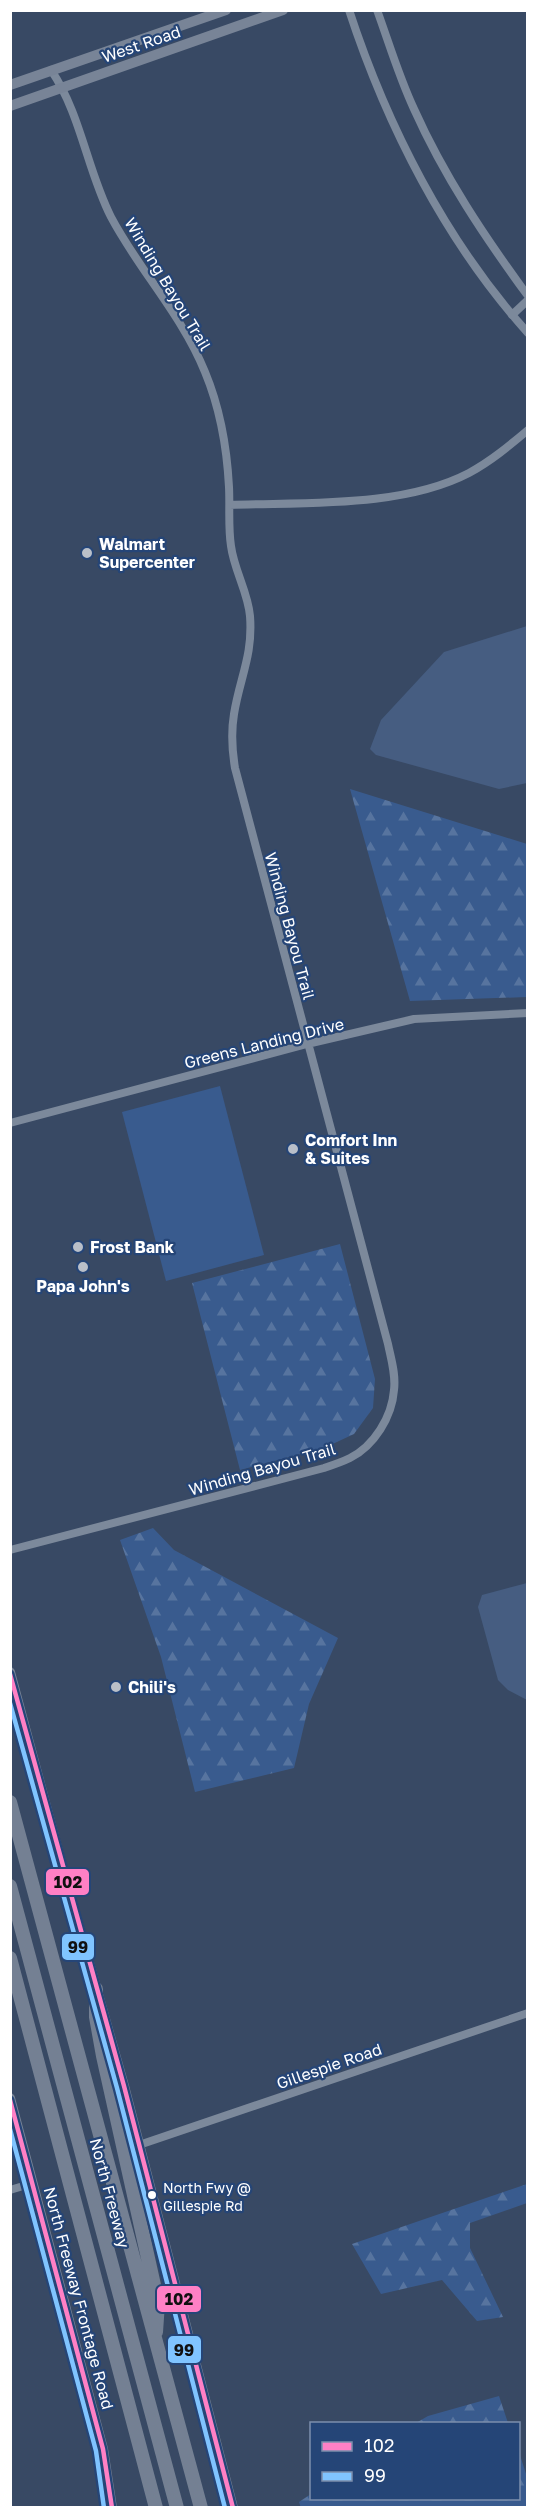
<svg xmlns="http://www.w3.org/2000/svg" width="538" height="2518" viewBox="0 0 538 2518" font-family="'Golos Text',sans-serif">
  <style>
    .green { fill: #395b8e }
    .forest { fill: url(#forest-firs) }
    .water { fill: #465d81 }
    .lines { fill: none; stroke-linecap: round; stroke-linejoin: round }
    .street { stroke: #7c899b; stroke-width: 8 }
    .secondary { stroke: #788497; stroke-width: 10 }
    .highway { stroke: #748093; stroke-width: 14 }
    .bus-1-casing { stroke: #254577; stroke-width: 9 }
    .bus-2-casing { stroke: #254577; stroke-width: 9 }
    .bus-1 { stroke: #ff80c5; stroke-width: 4.5 }
    .bus-2 { stroke: #80c4ff; stroke-width: 4.5 }
    .poi-dot { fill: #b9bfc9; stroke: #254577; stroke-width: 2 }
    .bus-dot { fill: #fff; stroke: #254577; stroke-width: 2 }
    .labels { text-anchor: middle; dominant-baseline: central; stroke-width: 4.5; stroke-linejoin: round; paint-order: stroke }
    .bus-label { font-size: 14px; fill: #fff; stroke: #254577; text-anchor: start }
    .street-label { font-size: 16px; fill: #fff; stroke: #254577 }
    .poi-label { font-size: 16px; font-weight: bold; fill: #fff; stroke: #254577; text-anchor: start }
    .line-badge { stroke: #254577; stroke-width: 2 }
    .pale-badge-label { font-size: 16px; text-anchor: middle; font-weight: bold; fill: #111 }
  </style>
  <defs>
    <pattern id="forest-firs" width="22" height="20" patternUnits="userSpaceOnUse" patternTransform="scale(1.5)"><rect width="22" height="20" fill="#395b8e"/><path d="M5 1l3.5 6h-7zM16 11l3.5 6h-7z" fill="#57749f"/></pattern>
  </defs>
  <rect width="100%" height="100%" fill="#384964"/>
  <path class="green" d="M220,1086L264,1255L166,1281L122,1112Z"/>
  <path class="forest" d="M350,789L527,844V997L410,1001Z
    M340,1244L375,1379L373,1408L354,1434L324,1448L240,1470L192,1283Z
    M153,1528L174,1550L338,1638L309,1704L294,1768L195,1792L161,1657L120,1540Z
    M527,2184V2203L470,2223V2248L503,2317L477,2321L442,2280L381,2294L352,2244Z
    M499,2396L508,2423H416L428,2416Z
    M519,2452L527,2477V2507L301,2508L299,2502L311,2494L312,2498H518Z"/>
  <path class="water" d="M527,626V783L499,789L376,755L370,749L381,720L444,652Z
    M527,1583H528L527,1700L508,1690L498,1680L478,1607L482,1595Z"/>
  <g class="lines">
    <path class="street" d="M349,10C387,126 446,242 528,333
      M377,10C389,43 399,77 414,109C444,176 484,236 528,296
      M512,315L528,300
      M230,505C304,502 402,508 469,473C491,461 509,446 528,430
      M10,1123L307,1044L414,1019L528,1013
      M10,1550L324,1468C333,1465 342,1462 350,1458C374,1446 392,1417 394,1390C396,1374 391,1359 388,1344L235,768C232,750 231,732 234,714C240,677 253,656 250,616C248,592 234,570 231,546C228,527 230,507 229,487C227,449 220,408 205,372C182,315 139,270 111,217C87,170 81,114 51,70
      M139,2145L528,2013
      M10,2190L33,2183"/>
    <path class="secondary" d="M10,85L226,10
      M10,106L283,10
      M10,1672L69,1892L124,2086L233,2508
      M10,2098L103,2449L112,2508"/>
    <path class="highway" d="M10,1802L201,2508
      M10,1886L177,2508
      M10,1958L156,2508
      M96,1989V2017L103,2056L158,2303L156,2332"/>
    <defs>
      <path id="bus-1" d="M10,1674L124,2086L233,2508
        M10,2100L103,2449L112,2508"/>
      <path id="bus-2" d="M10,1703L117,2088L225,2508
        M10,2129L96,2451L104,2508"/>
    </defs>
    <use href="#bus-1" class="bus-1-casing"/>
    <use href="#bus-2" class="bus-2-casing"/>
    <use href="#bus-1" class="bus-1"/>
    <use href="#bus-2" class="bus-2"/>
  </g>
  <g class="poi-dot">
    <circle cx="87" cy="553" r="6"/>
    <circle cx="293" cy="1149" r="6"/>
    <circle cx="78" cy="1247" r="6"/>
    <circle cx="83" cy="1267" r="6"/>
    <circle cx="116" cy="1687" r="6"/>
  </g>
  <circle class="bus-dot" cx="152" cy="2195" r="5"/>
  <g class="labels">
    <g class="bus-label">
      <text x="163" y="2187">North Fwy @<tspan x="163" dy="18">Gillespie Rd</tspan></text>
    </g>
    <g class="street-label">
      <text transform="translate(141 44) rotate(-19)">West Road</text>
      <text transform="translate(168 284) rotate(59)">Winding Bayou Trail</text>
      <text transform="translate(290 926) rotate(75)">Winding Bayou Trail</text>
      <text transform="translate(264 1043) rotate(-14)">Greens Landing Drive</text>
      <text transform="translate(262 1469) rotate(-16)">Winding Bayou Trail</text>
      <text transform="translate(329 2066) rotate(-19)">Gillespie Road</text>
      <text transform="translate(110 2193) rotate(75)">North Freeway</text>
      <text transform="translate(79 2298) rotate(75)">North Freeway Frontage Road</text>
    </g>
    <g class="poi-label">
      <text x="99" y="544">Walmart<tspan x="99" dy="18">Supercenter</tspan></text>
      <text x="305" y="1140">Comfort Inn<tspan x="305" dy="18">&amp; Suites</tspan></text>
      <text x="90" y="1247">Frost Bank</text>
      <text x="83" y="1286" text-anchor="middle">Papa John's</text>
      <text x="128" y="1687">Chili's</text>
    </g>
  </g>
  <g class="line-badge">
    <rect x="45" y="1868" width="45" height="28" rx="6" fill="#ff80c5"/>
    <rect x="61" y="1933" width="34" height="28" rx="6" fill="#80c4ff"/>
    <rect x="156" y="2285" width="46" height="28" rx="6" fill="#ff80c5"/>
    <rect x="167" y="2335" width="35" height="29" rx="6" fill="#80c4ff"/>
  </g>
  <g class="pale-badge-label">
    <text x="68" y="1888">102</text>
    <text x="78" y="1953">99</text>
    <text x="179" y="2305">102</text>
    <text x="184" y="2356">99</text>
  </g>
  <rect width="538" height="2518" fill="none" stroke="#ffffff" stroke-width="24"/>
  <rect x="310" y="2422" width="210" height="78" fill="#254577" stroke="#7c8fad" stroke-width="1.5"/>
  <rect x="322" y="2442" width="30" height="9" fill="#ff80c5" stroke="#7c8fad" stroke-width="1.5"/>
  <text x="364" y="2452" font-size="18" fill="#ffffff">102</text>
  <rect x="322" y="2472" width="30" height="9" fill="#80c4ff" stroke="#7c8fad" stroke-width="1.5"/>
  <text x="364" y="2482" font-size="18" fill="#ffffff">99</text>
</svg>
